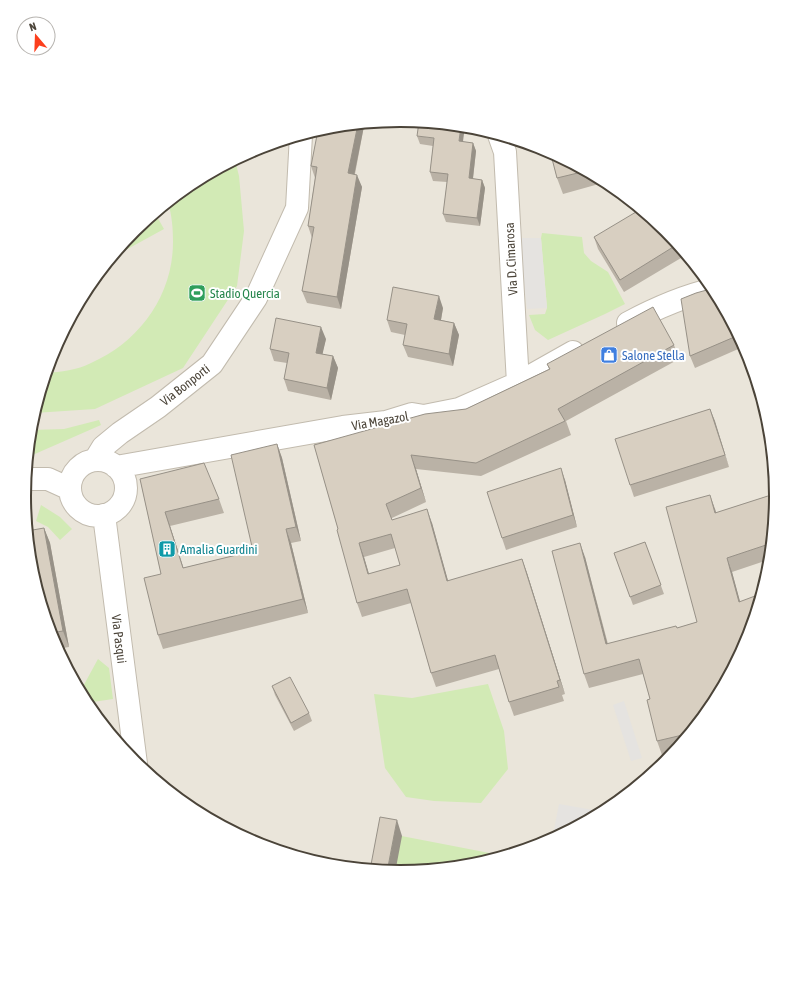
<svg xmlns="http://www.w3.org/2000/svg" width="801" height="993" viewBox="0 0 801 993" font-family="'Asap Condensed',sans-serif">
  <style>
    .residential { fill: #eae5da }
    .green { fill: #d2eab5 }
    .parking { fill: #e5e3e0 }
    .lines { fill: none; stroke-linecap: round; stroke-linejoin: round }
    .street-casing { stroke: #c2bbae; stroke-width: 24 }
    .street { stroke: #fff; stroke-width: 22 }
    .wall { fill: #bab2a6; fill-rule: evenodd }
    .shaded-wall { fill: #979187 }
    .building { fill: #d8cfc1; stroke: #979187; fill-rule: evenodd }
    .labels { text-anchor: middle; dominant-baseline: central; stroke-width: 4; stroke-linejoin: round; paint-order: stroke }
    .street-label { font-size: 13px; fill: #4b4439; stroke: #fff }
    .leisure-label { font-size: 13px; fill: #27864d; stroke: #fff; text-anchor: start }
    .shop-label { font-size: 13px; fill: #366cbe; stroke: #fff; text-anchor: start }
    .culture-label { font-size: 13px; fill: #0d838f; stroke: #fff; text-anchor: start }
    .rim { fill: none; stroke: #4b4439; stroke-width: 2 }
  </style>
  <rect width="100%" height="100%" fill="#f6f3ec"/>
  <path class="residential" d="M25 496a375 375 0 1 1 750 0a375 375 0 1 1-750 0Z"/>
  <path class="green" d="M235,160L239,176L244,231L237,286L183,368L95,409L34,413L46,373C61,372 77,370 91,363C139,342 173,296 173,242C173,229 172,215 168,203L192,183Z
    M155,213L164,229L113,257L134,230Z
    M542,233L582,237L584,253L591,261L608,272L625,304L605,314L548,340L535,330L529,315L545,314L547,308L541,238Z
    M99,420L101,425L28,457L31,430L64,429Z
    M41,505L60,517L72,529L60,540L48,527L36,521Z
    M98,659L109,668L113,699L86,703L80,692Z
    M488,684L504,731L508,769L481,803L434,801L406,797L385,768L374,694L412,698Z
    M386,833L505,856L474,866L400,873L379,871Z"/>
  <path class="parking" d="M519,238H541L547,308L527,309Z
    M624,701L642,758L631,761L613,705Z
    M559,804L605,812L552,840Z"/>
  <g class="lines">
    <defs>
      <path id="street" d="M499,135L505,152L518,383
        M628,323C656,308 684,296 714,289
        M95,460L103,447L120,433L158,407L212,364L256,298L297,208L301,135
        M70 488a28 28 0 1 1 56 0a28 28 0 1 1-56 0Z
        M116,467L343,427L386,422L412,414L424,416L459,409L518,383L573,352
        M26,479H48L70,489
        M104,515L136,764"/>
    </defs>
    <use href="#street" class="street-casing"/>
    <use href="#street" class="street"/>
  </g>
  <path class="wall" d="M364,126L355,174L362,187L341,309L307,303L302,291L312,238L308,226L315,178L311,166Z
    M417,136L473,143L476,151L473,179L482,180L485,188L480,226L446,222L443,214L447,182L433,181L430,172L433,146L420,144Z
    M550,151L605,181L606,182L563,194L557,178Z
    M667,230L685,252L686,255L624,292L598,249L594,237Z
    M714,288L745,346L695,368L690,356L712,289Z
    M443,308L441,320L454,323L459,335L453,366L408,357L403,345L405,335L391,332L387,320Z
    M326,339L322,354L333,356L338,368L331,400L288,391L284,379L287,363L274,361L270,349Z
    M674,345L679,359L566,421L571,435L481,476L416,469L426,502L392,518V520L432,523L448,581L522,559L527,573L565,694L562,695L564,701L514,716L509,702L499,669L436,687L431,673L411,603L362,617L357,603L338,529L314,445L466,409L549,369L547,364ZM395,548L400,565L369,574L364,557Z
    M754,370L767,414L765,415L760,399Z
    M710,409L729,467L634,497L630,485Z
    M277,444L282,458L301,541L291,543L308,613L163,649L158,635L161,574L140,479L219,499L224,513L170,526L183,568L253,551Z
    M565,480L577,527L506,550L502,538Z
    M771,495L776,508L771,559L732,572L740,602L713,706L676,752L662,755L657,741L650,699L643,674L589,688L584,674L585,557L608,644L677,628L697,622L715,509L716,513Z
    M44,528L50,543L69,647L57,649L53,640L31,570Z
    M645,542L664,594L633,605L614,553Z
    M272,686L309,713L312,721L294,731L275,695Z"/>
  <path class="shaded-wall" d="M358,124H363L364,126L352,186L348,173Z
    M461,126H465L462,149L459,141Z
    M473,143L476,151L472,186L469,178Z
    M357,175L362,187L341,309L337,297Z
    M482,180L485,188L480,226L477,218Z
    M439,296L443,308L439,331L434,319Z
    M454,323L459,335L453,366L449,354Z
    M321,327L326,339L320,365L316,353Z
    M333,356L338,368L331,400L327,388Z
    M710,409L715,421L729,467L725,455Z
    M277,444L282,458L301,541L296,527Z
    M411,455L416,469L426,502L421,488Z
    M561,468L565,480L577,527L573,515Z
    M710,495L715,509L720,527L715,513Z
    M427,509L432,523L452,595L447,581Z
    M165,512L170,526L188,582L183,568Z
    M44,528L50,543L69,647L63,631Z
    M286,529L291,543L308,613L303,599Z
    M359,543L364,557L373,588L368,574Z
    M580,543L585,557L611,658L606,644Z
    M727,558L732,572L744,616L739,602Z
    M522,559L527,573L565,694L560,680Z
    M397,820L402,836L395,873L387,872Z"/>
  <path class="building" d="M419,122L461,126L459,141L473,143L469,178L482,180L477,218L443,214L448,174L430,172L434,138L417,136Z
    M358,124L348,173L357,175L337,297L302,291L314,227L308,226L317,167L311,166L318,130L327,127Z
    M550,151L586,171L557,178Z
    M641,209L667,230L678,244L620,280L594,237Z
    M393,287L439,296L434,319L454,323L449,354L403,345L407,324L387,320Z
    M714,288L739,335L690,356L681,299L696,293Z
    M653,307L674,345L558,409L565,421L476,463L411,455L421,488L386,504L392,520L427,509L447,581L522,559L560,680L557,681L559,687L509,702L495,655L431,673L407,589L357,603L337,530L338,529L314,445L425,414L466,409L550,369L547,364ZM391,534L400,565L368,574L359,543Z
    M276,318L321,327L316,353L333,356L327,388L284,379L289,353L270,349Z
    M751,370H754L762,398L760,399Z
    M710,409L725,455L630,485L615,439Z
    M277,444L296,527L286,529L303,599L158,635L144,578L161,574L140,479L204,463L219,499L165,512L183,568L253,551L231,455Z
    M561,468L573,515L502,538L487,492Z
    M710,495L715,513L771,495L776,510L772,543L727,558L739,602L763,593L748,641L713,706L691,733L657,741L647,700L650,699L639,659L584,674L552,551L580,543L606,644L676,626L677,628L697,622L666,507Z
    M44,528L63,631L50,633L31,570L27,531Z
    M645,542L661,585L630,597L614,553Z
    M290,677L309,713L291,723L272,686Z
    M380,817L397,820L387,872L370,870Z"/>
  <defs>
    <symbol id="stadium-square" viewBox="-11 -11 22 22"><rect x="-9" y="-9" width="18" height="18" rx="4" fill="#2e9e5b" stroke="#fff"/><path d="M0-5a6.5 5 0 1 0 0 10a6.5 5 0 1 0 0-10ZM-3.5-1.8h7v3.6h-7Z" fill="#fff"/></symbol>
    <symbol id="shop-square" viewBox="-11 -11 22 22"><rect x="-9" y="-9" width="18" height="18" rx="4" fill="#3f7fe0" stroke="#fff"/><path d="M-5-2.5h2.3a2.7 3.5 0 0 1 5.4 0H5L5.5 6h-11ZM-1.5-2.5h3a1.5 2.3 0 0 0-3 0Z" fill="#fff"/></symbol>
    <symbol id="building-square" viewBox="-11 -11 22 22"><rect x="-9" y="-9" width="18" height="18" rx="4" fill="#0f9aa8" stroke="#fff"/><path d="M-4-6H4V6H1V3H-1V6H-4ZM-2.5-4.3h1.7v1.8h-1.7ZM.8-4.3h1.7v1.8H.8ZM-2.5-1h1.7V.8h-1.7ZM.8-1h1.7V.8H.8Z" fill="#fff"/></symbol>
  </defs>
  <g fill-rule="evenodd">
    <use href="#stadium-square" x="187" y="283" width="20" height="20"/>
    <use href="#shop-square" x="599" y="345" width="20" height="20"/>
    <use href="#building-square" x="157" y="539" width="20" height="20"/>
  </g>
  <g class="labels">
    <g class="street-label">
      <text transform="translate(511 259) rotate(-93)">Via D. Cimarosa</text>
      <text transform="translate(185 385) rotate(-38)">Via Bonporti</text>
      <text transform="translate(380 421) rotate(-10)">Via Magazol</text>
      <text transform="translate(119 639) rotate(83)">Via Pasqui</text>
    </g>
    <g class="leisure-label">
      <text x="210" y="293">Stadio Quercia</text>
    </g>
    <g class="shop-label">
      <text x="622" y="355">Salone Stella</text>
    </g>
    <g class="culture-label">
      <text x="180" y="549">Amalia Guardini</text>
    </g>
  </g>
  <path d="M0 0H801V993H0ZM31 496a369 369 0 1 1 738 0a369 369 0 1 1-738 0Z" fill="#fff" fill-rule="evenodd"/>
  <path class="rim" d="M31 496a369 369 0 1 1 738 0a369 369 0 1 1-738 0Z"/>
  <g transform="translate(36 36) rotate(341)"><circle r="19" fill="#ffffff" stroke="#b7b4b0"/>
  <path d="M0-3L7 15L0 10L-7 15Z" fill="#fc3f1d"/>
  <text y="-6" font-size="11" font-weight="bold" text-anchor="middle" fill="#4b4439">N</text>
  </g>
</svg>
